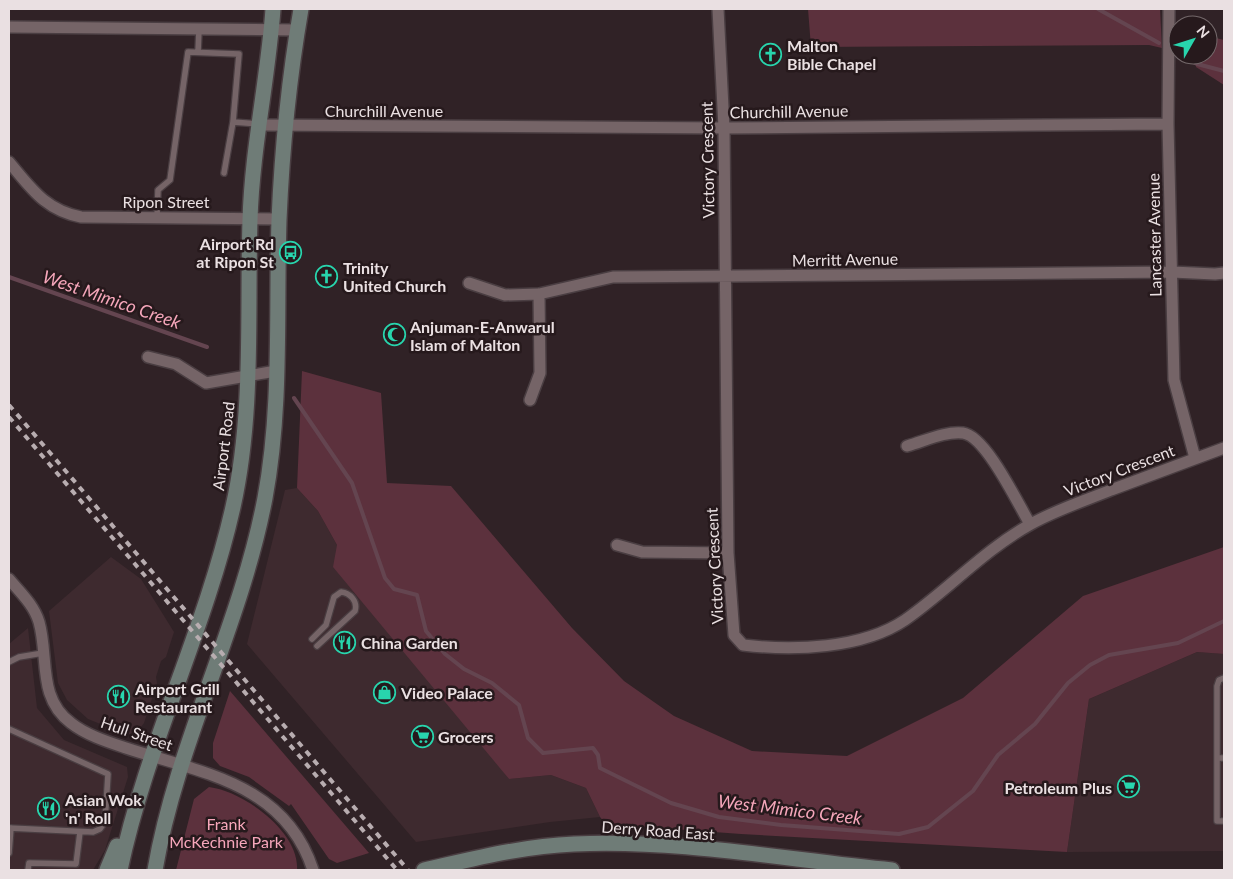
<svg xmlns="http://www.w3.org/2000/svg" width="1233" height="879" viewBox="0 0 1233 879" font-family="Lato,sans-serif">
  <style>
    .built { fill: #3e2a2f }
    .green { fill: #5c313d }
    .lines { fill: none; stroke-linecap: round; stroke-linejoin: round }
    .stream { stroke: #644550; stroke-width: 4 }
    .lane-casing { stroke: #4a3e42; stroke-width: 8 }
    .street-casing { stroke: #4a3e42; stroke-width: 14 }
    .secondary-casing { stroke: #4a3e42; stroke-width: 18 }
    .lane { stroke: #756467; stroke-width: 5.5 }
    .street { stroke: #756467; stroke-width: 11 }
    .secondary { stroke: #6f7c77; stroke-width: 15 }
    .rail { stroke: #b8adb0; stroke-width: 4; stroke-dasharray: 6 6; stroke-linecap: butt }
    .labels { text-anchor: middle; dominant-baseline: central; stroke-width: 5; stroke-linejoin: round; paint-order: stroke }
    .poi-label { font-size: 16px; font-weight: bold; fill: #eae0e2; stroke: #26191c; text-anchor: start }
    .street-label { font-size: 16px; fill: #eae0e2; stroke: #26191c }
    .park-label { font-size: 16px; fill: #f7a7bb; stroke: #26191c }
    .water-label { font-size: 18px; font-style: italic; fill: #f5a6ba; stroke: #26191c }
  </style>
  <rect width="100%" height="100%" fill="#302226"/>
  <path class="built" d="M297,488L318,511L337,545L509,779L551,775L586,788L600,817L550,822L416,842L247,644L285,490Z
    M111,557L141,579L174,632L166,657L161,661L156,677L157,683L144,723L139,730L130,734H125L88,719L67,700L58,683L49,611Z
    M28,628L37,708L64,740L127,767L128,777L105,850L93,870H9V644Z
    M1197,652L1224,654V851L1067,852L1089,699Z"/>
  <path class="green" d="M808,9H1160L1162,48L1149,45L811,47Z
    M1208,36L1224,40V85L1196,67L1195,55H1208Z
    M302,371L381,393L387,483L451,486L572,628L624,681L674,716L752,751L847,756L963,698L1083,596L1224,547V654L1197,652L1089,699L1067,852L741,834L606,824L600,817L586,788L551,775L509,779L333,567L337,545L318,511L297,488Z
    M230,691L369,853L337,863L329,859L291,804L289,806L249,777L220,766L213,758V743Z
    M209,787C243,791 300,832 297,870H176L194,799Z"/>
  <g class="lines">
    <path class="stream" d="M1098,9L1159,43
      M1181,55L1197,64L1224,71
      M9,277L207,347
      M294,398L352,483L385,578L394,589L417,595L426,631L445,654L464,669L492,683L519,705L528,738L543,753L593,748L598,755L600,768L671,803L719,817L781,825L899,834L928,827L973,791L998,755L1035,724L1068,683L1090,665L1109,655L1178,643L1224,621"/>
    <defs>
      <path id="lane" d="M198,52L199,30
        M224,173L233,122
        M157,217L158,190L170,180L188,52L239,54L233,122L258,124
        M312,639L326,625L334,597L341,592C350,593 358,601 355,611L317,646
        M9,662L19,657L43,653
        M1224,678L1219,680L1217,686V821H1224
        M9,729L108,774L105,822L100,829L93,832L9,828
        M1217,758H1224
        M9,853L11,828
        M28,870L29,863L76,864L80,832"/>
      <path id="street" d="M718,9L724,128L728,553L734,635L743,645C793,651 862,649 905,620C948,590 984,550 1031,524C1056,510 1084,501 1111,490C1149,476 1186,462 1224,448
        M1169,9L1168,124L1174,380L1195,458
        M9,27L297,30
        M260,125L724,128L1168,124
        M9,162C31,188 45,210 81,217L279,219
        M469,283L505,295L539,294L613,277L1172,272L1215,274L1224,273
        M148,357L176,364L206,383L276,371
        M530,400L540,373L539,294
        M907,446C925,441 945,431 963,433C986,436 1018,504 1030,524
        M617,545L642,552L728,553
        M9,579C20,592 34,605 39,622C49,657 37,698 71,723C86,735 108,742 126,748C201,773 285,783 313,870"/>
      <path id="secondary" d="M107,870L117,846
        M120,870C146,746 205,631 233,507C254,413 247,315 250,220C252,149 268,79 273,9
        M155,870C177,742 241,625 265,498C282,407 276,312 279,220C282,149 289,78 301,9
        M424,870C473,859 523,846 574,844C679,839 787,860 892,870"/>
    </defs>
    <use href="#lane" class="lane-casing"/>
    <use href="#street" class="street-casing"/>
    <use href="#secondary" class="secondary-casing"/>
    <use href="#lane" class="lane"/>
    <use href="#street" class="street"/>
    <use href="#secondary" class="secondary"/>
    <path class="rail" d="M9,405L408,870
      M9,417L397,870"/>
  </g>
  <defs>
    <symbol id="church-ring" viewBox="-11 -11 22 22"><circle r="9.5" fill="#26191c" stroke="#28d5ad" stroke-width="1.5"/><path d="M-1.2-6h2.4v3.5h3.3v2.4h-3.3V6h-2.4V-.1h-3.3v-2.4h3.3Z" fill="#28d5ad"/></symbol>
    <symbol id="bus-ring" viewBox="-11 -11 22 22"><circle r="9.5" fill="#26191c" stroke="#28d5ad" stroke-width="1.5"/><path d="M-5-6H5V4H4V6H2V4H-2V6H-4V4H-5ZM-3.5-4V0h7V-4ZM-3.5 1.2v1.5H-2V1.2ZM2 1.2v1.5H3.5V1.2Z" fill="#28d5ad"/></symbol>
    <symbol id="mosque-ring" viewBox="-11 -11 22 22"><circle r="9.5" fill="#26191c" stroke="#28d5ad" stroke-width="1.5"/><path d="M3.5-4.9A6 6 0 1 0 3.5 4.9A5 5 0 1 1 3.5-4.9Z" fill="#28d5ad"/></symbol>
    <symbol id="restaurant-ring" viewBox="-11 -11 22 22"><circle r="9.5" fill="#26191c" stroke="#28d5ad" stroke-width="1.5"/><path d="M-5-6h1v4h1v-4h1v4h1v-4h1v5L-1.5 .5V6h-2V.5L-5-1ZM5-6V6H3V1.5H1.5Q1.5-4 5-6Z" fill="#28d5ad"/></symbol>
    <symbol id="shop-ring" viewBox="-11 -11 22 22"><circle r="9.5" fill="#26191c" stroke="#28d5ad" stroke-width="1.5"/><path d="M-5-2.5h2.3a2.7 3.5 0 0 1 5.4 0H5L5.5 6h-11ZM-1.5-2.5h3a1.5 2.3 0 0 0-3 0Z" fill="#28d5ad"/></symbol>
    <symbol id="supermarket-ring" viewBox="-11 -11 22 22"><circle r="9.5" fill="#26191c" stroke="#28d5ad" stroke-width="1.5"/><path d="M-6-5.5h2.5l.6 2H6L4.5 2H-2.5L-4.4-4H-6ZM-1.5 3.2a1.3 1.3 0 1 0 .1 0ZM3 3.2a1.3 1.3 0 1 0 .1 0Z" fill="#28d5ad"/></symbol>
  </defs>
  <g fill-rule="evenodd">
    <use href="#church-ring" x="758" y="42" width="25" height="25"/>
    <use href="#bus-ring" x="278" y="240" width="25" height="25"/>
    <use href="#church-ring" x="314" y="264" width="25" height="25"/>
    <use href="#mosque-ring" x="382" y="322" width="25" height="25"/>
    <use href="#restaurant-ring" x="332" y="630" width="25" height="25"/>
    <use href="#shop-ring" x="372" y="680" width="25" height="25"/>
    <use href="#restaurant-ring" x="106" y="684" width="25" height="25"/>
    <use href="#supermarket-ring" x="410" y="724" width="25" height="25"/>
    <use href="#supermarket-ring" x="1116" y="774" width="25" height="25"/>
    <use href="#restaurant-ring" x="36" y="796" width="25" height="25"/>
  </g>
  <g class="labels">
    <g class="poi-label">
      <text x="787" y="45">Malton<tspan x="787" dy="18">Bible Chapel</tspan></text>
      <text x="274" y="243" text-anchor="end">Airport Rd<tspan x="274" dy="18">at Ripon St</tspan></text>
      <text x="343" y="267">Trinity<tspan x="343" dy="18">United Church</tspan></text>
      <text x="410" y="326">Anjuman-E-Anwarul<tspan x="410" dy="18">Islam of Malton</tspan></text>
      <text x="361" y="642">China Garden</text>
      <text x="135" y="688">Airport Grill<tspan x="135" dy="18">Restaurant</tspan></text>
      <text x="401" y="692">Video Palace</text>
      <text x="438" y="736">Grocers</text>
      <text x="1112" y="787" text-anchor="end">Petroleum Plus</text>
      <text x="65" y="799">Asian Wok<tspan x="65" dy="18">'n' Roll</tspan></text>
    </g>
    <g class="street-label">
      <text x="384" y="110">Churchill Avenue</text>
      <text transform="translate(789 111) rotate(-1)">Churchill Avenue</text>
      <text transform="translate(707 160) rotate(-91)">Victory Crescent</text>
      <text x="166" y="201">Ripon Street</text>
      <text transform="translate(1154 235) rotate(-91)">Lancaster Avenue</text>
      <text transform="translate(845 259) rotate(-1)">Merritt Avenue</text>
      <text transform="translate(223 446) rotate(-83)">Airport Road</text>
      <text transform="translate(1119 470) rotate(-21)">Victory Crescent</text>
      <text transform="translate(714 566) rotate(-93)">Victory Crescent</text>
      <text transform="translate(137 733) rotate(19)">Hull Street</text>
      <text transform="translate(658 830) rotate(4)">Derry Road East</text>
    </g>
    <g class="park-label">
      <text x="226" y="823">Frank<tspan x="226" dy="18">McKechnie Park</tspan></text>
    </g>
    <g class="water-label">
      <text transform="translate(112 299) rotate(19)">West Mimico Creek</text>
      <text transform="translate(790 809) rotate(7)">West Mimico Creek</text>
    </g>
  </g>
  <rect width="1233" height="879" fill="none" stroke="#eae0e2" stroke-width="20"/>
  <g transform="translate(1193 40) rotate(51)"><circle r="24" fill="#26191c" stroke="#74696b"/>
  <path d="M0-4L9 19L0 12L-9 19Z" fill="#28d5ad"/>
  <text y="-8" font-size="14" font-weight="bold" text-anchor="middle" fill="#eae0e2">N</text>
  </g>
</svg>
